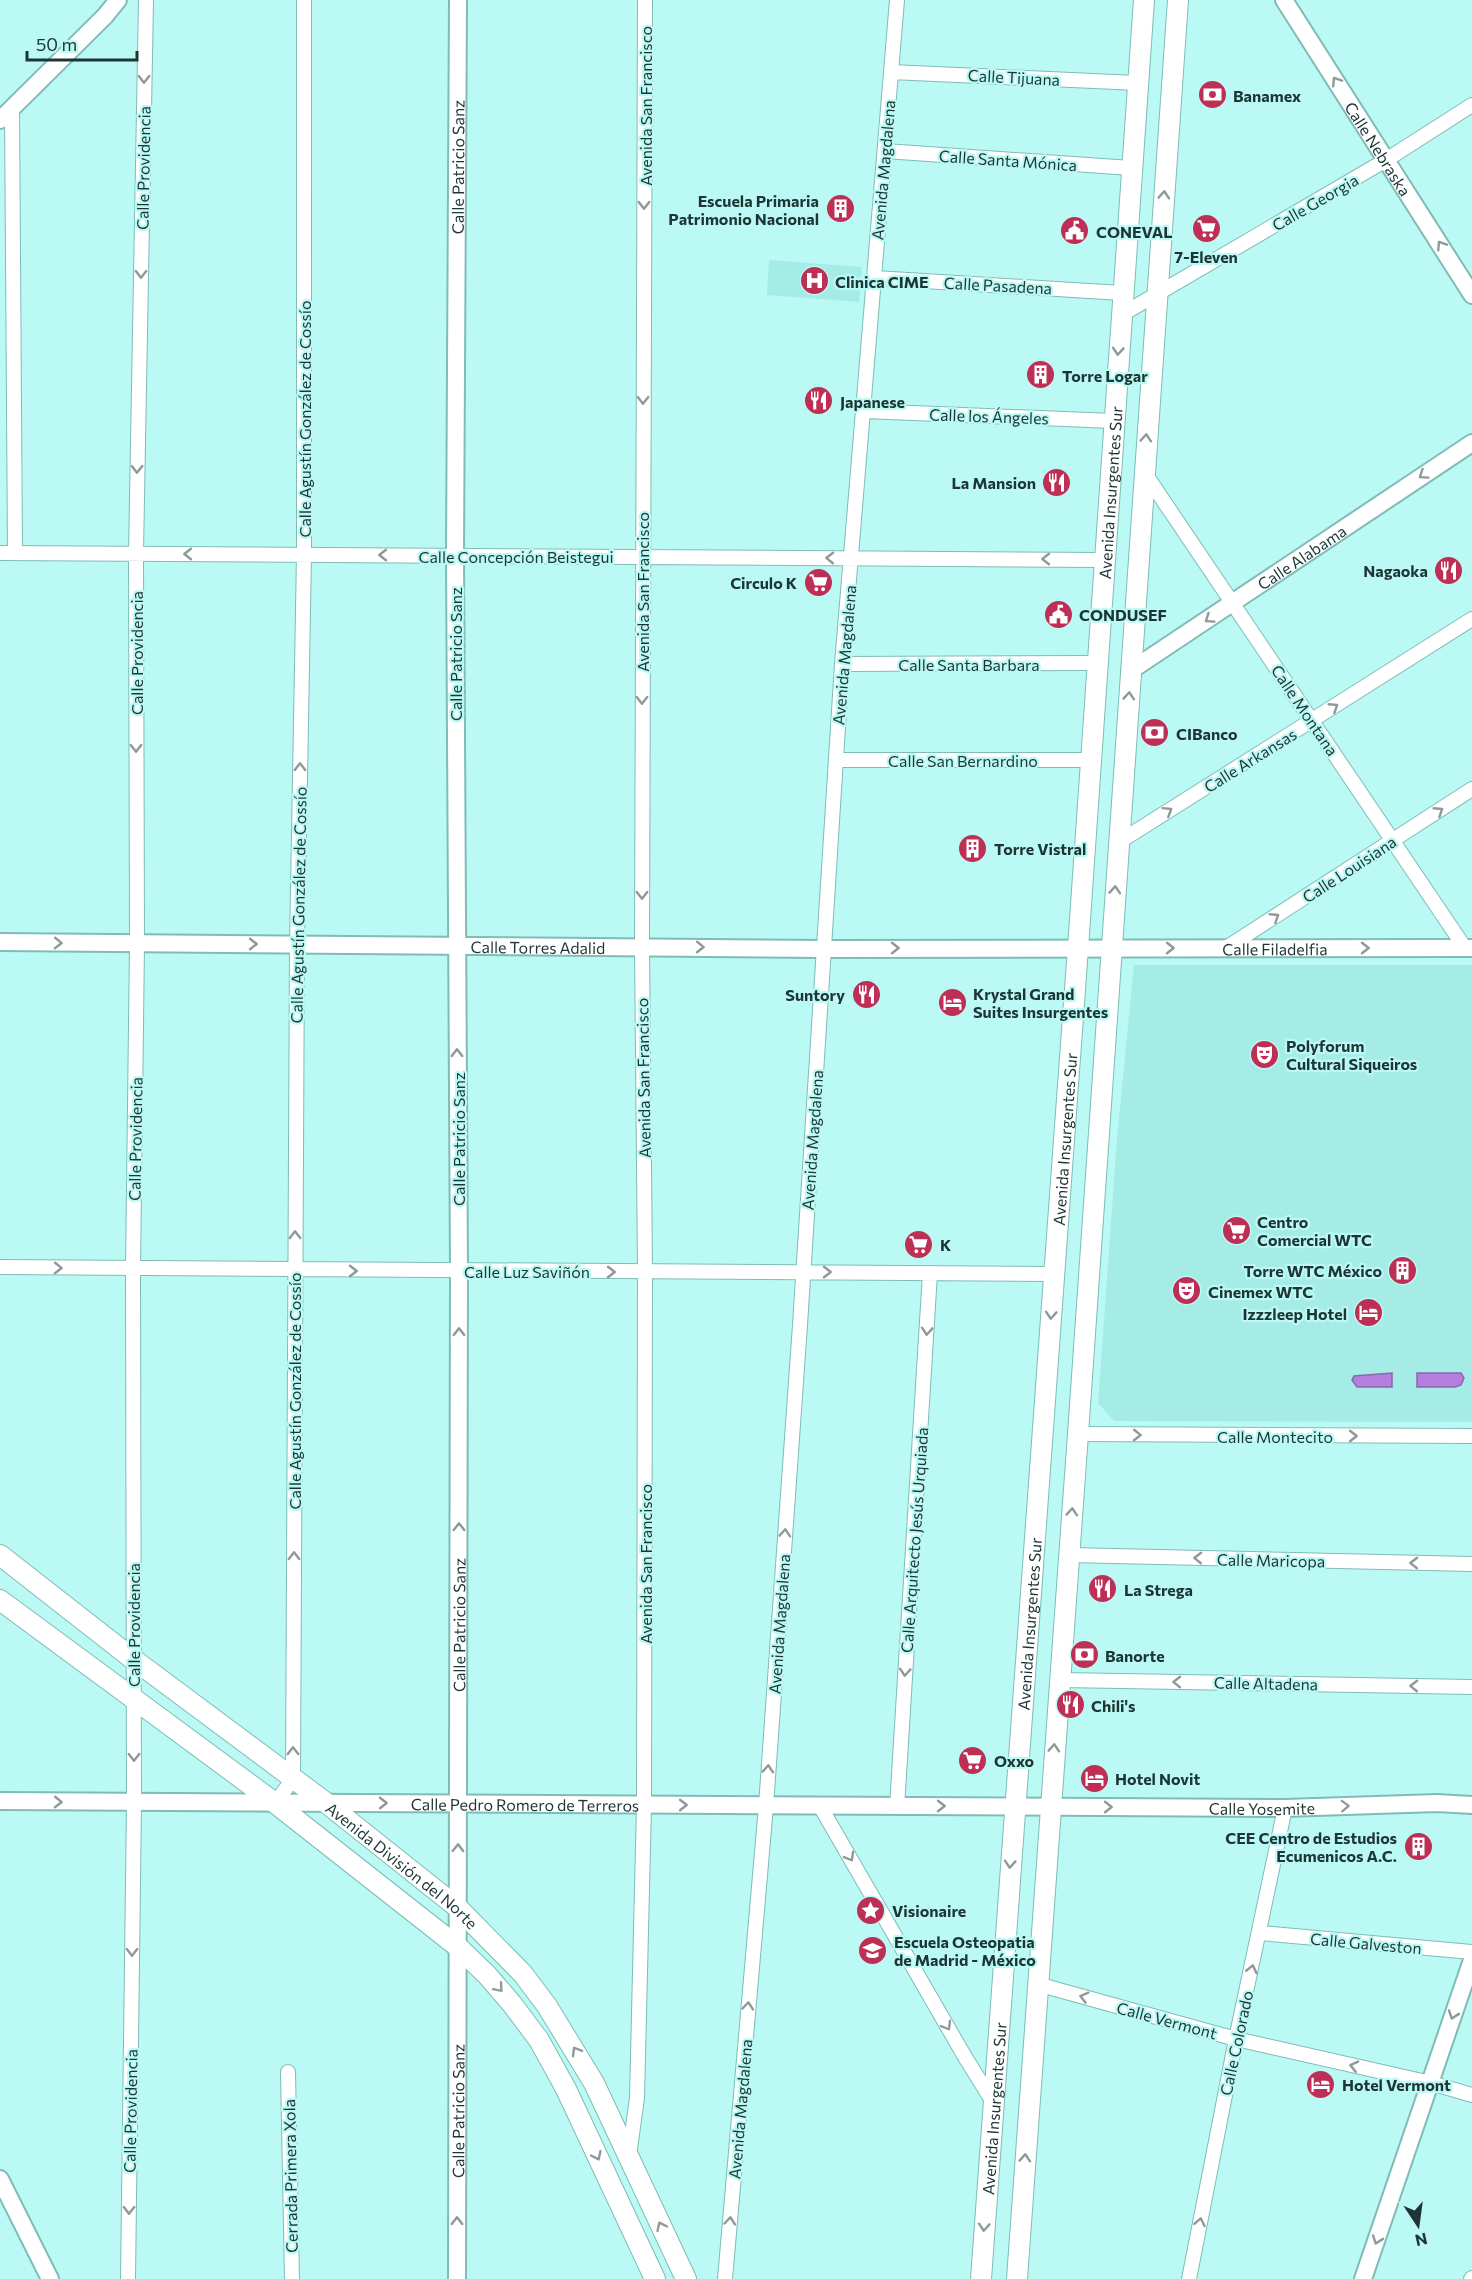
<svg xmlns="http://www.w3.org/2000/svg" width="1472" height="2279" viewBox="0 0 1472 2279" font-family="Commissioner,sans-serif">
  <style>
    .built { fill: #a5ece7 }
    .water { fill: #b67ede; stroke: #8868ab; stroke-width: 1.5 }
    .lines { fill: none; stroke-linecap: round; stroke-linejoin: round }
    .minor-casing { stroke: #7fbcb7; stroke-width: 16 }
    .tertiary-casing { stroke: #7fbcb7; stroke-width: 20 }
    .secondary-casing { stroke: #7fbcb7; stroke-width: 22 }
    .minor { stroke: #fff; stroke-width: 14 }
    .tertiary { stroke: #fff; stroke-width: 16 }
    .secondary { stroke: #fff; stroke-width: 20 }
    .oneway { stroke: #8e9a9a }
    .labels { text-anchor: middle; dominant-baseline: central; stroke-width: 4.5; stroke-linejoin: round; paint-order: stroke }
    .street-label { font-size: 16px; fill: #1d3635; stroke: #bbf9f4 }
    .poi-label { font-size: 16px; font-weight: bold; fill: #1d3635; stroke: #bbf9f4; text-anchor: start }
  </style>
  <rect width="100%" height="100%" fill="#bbf9f4"/>
  <path class="built" d="M769,260L862,267L859,302L767,295Z
    M1134,965H1472V1422L1114,1421L1098,1403L1117,1138Z"/>
  <path class="water" d="M1392,1373V1387H1357L1352,1380L1354,1376Z
    M1417,1373H1461L1464,1378L1461,1385L1455,1387H1417Z"/>
  <g class="lines">
    <defs>
      <path id="minor" d="M891,72L1138,83
        M12,108L15,553
        M885,151L1131,168
        M875,278L1122,293
        M1121,315L1386,160L1472,105
        M864,411L1113,421
        M1144,472L1465,948
        M0,553L1104,560
        M842,664L1097,663
        M836,760H1090
        M1119,842L1472,619
        M1226,948L1472,789
        M0,1267L1054,1274
        M1078,1434L1472,1436
        M1069,1555L1472,1564
        M1060,1680L1472,1687
        M275,1803L293,1779L297,945L304,554V0
        M820,1806L965,2057L993,2102
        M897,1807L930,1273
        M1260,1933L1472,1952
        M1037,1984L1236,2039L1431,2083L1472,2095
        M288,2072L292,2279
        M629,2156L637,2098L644,1805L645,1272L642,946L645,0
        M128,2279L134,1803L133,1269L137,944L136,553L146,0
        M725,2279L766,1806L800,1325L842,664L897,0
        M1189,2279L1236,2039L1285,1808
        M1471,2279L1472,2278"/>
      <g id="tertiary">
        <path id="s1" d="M1284,0L1472,295"/>
        <path d="M0,120L105,16L118,0"/>
        <path id="s2" d="M1130,671L1472,443"/>
        <path id="s3" d="M0,942L824,949L1472,948"/>
        <path id="s4" d="M0,1801L1285,1808L1437,1803L1472,1805"/>
        <path d="M0,2179L50,2279"/>
        <path id="s5" d="M457,2279L459,1271L455,555L458,0"/>
        <path d="M1363,2279L1472,1960"/>
      </g>
      <g id="secondary">
        <path id="s6" d="M0,1555L133,1659L325,1802L457,1907L523,1974L547,2006L594,2083L686,2279"/>
        <path d="M0,1600L275,1803L458,1947L487,1975L512,2004L539,2040L566,2089L655,2279"/>
        <path id="s7" d="M981,2279L1078,948L1144,0"/>
        <path d="M1017,2279L1078,1434L1178,0"/>
      </g>
    </defs>
    <use href="#minor" class="minor-casing"/>
    <use href="#tertiary" class="tertiary-casing"/>
    <use href="#secondary" class="secondary-casing"/>
    <use href="#minor" class="minor"/>
    <use href="#tertiary" class="tertiary"/>
    <use href="#secondary" class="secondary"/>
  </g>
  <defs><path id="oneway-chevron" d="M-2-3.5L2.5 0L-2 3.5" fill="none" stroke-width="1.6" stroke-linecap="round" stroke-linejoin="round" transform="scale(1.5)"/></defs>
  <g class="oneway">
    <use href="#oneway-chevron" transform="translate(144 79) rotate(91)"/>
    <use href="#oneway-chevron" transform="translate(1336 81) rotate(-123)"/>
    <use href="#oneway-chevron" transform="translate(1164 195) rotate(-86)"/>
    <use href="#oneway-chevron" transform="translate(644 205) rotate(90)"/>
    <use href="#oneway-chevron" transform="translate(1441 245) rotate(-123)"/>
    <use href="#oneway-chevron" transform="translate(141 274) rotate(91)"/>
    <use href="#oneway-chevron" transform="translate(1118 351) rotate(94)"/>
    <use href="#oneway-chevron" transform="translate(643 400) rotate(90)"/>
    <use href="#oneway-chevron" transform="translate(1146 438) rotate(-86)"/>
    <use href="#oneway-chevron" transform="translate(137 469) rotate(91)"/>
    <use href="#oneway-chevron" transform="translate(1423 475) rotate(146)"/>
    <use href="#oneway-chevron" transform="translate(188 554) rotate(-180)"/>
    <use href="#oneway-chevron" transform="translate(383 555) rotate(-180)"/>
    <use href="#oneway-chevron" transform="translate(830 558) rotate(-179)"/>
    <use href="#oneway-chevron" transform="translate(1046 559) rotate(-180)"/>
    <use href="#oneway-chevron" transform="translate(1209 619) rotate(146)"/>
    <use href="#oneway-chevron" transform="translate(1129 696) rotate(-86)"/>
    <use href="#oneway-chevron" transform="translate(642 700) rotate(90)"/>
    <use href="#oneway-chevron" transform="translate(1334 707) rotate(-33)"/>
    <use href="#oneway-chevron" transform="translate(136 748) rotate(90)"/>
    <use href="#oneway-chevron" transform="translate(300 767) rotate(-89)"/>
    <use href="#oneway-chevron" transform="translate(1168 811) rotate(-32)"/>
    <use href="#oneway-chevron" transform="translate(1439 811) rotate(-33)"/>
    <use href="#oneway-chevron" transform="translate(1115 890) rotate(-86)"/>
    <use href="#oneway-chevron" transform="translate(642 895) rotate(90)"/>
    <use href="#oneway-chevron" transform="translate(1275 917) rotate(-33)"/>
    <use href="#oneway-chevron" transform="translate(58 943) rotate(1)"/>
    <use href="#oneway-chevron" transform="translate(253 944)"/>
    <use href="#oneway-chevron" transform="translate(700 947) rotate(1)"/>
    <use href="#oneway-chevron" transform="translate(895 948)"/>
    <use href="#oneway-chevron" transform="translate(1170 948)"/>
    <use href="#oneway-chevron" transform="translate(1365 948)"/>
    <use href="#oneway-chevron" transform="translate(457 1053) rotate(-90)"/>
    <use href="#oneway-chevron" transform="translate(295 1235) rotate(-90)"/>
    <use href="#oneway-chevron" transform="translate(58 1268) rotate(1)"/>
    <use href="#oneway-chevron" transform="translate(353 1271)"/>
    <use href="#oneway-chevron" transform="translate(611 1272)"/>
    <use href="#oneway-chevron" transform="translate(827 1272)"/>
    <use href="#oneway-chevron" transform="translate(1051 1315) rotate(94)"/>
    <use href="#oneway-chevron" transform="translate(927 1331) rotate(94)"/>
    <use href="#oneway-chevron" transform="translate(459 1332) rotate(-90)"/>
    <use href="#oneway-chevron" transform="translate(1137 1435) rotate(1)"/>
    <use href="#oneway-chevron" transform="translate(1353 1436)"/>
    <use href="#oneway-chevron" transform="translate(1072 1512) rotate(-86)"/>
    <use href="#oneway-chevron" transform="translate(459 1527) rotate(-90)"/>
    <use href="#oneway-chevron" transform="translate(785 1533) rotate(-86)"/>
    <use href="#oneway-chevron" transform="translate(294 1556) rotate(-90)"/>
    <use href="#oneway-chevron" transform="translate(1198 1558) rotate(-179)"/>
    <use href="#oneway-chevron" transform="translate(1414 1563) rotate(-179)"/>
    <use href="#oneway-chevron" transform="translate(905 1672) rotate(94)"/>
    <use href="#oneway-chevron" transform="translate(1177 1682) rotate(-179)"/>
    <use href="#oneway-chevron" transform="translate(1414 1686) rotate(-179)"/>
    <use href="#oneway-chevron" transform="translate(1054 1748) rotate(-86)"/>
    <use href="#oneway-chevron" transform="translate(293 1751) rotate(-90)"/>
    <use href="#oneway-chevron" transform="translate(134 1757) rotate(90)"/>
    <use href="#oneway-chevron" transform="translate(768 1769) rotate(-86)"/>
    <use href="#oneway-chevron" transform="translate(58 1802) rotate(1)"/>
    <use href="#oneway-chevron" transform="translate(383 1803)"/>
    <use href="#oneway-chevron" transform="translate(683 1805)"/>
    <use href="#oneway-chevron" transform="translate(941 1806)"/>
    <use href="#oneway-chevron" transform="translate(1345 1806) rotate(-2)"/>
    <use href="#oneway-chevron" transform="translate(1108 1807)"/>
    <use href="#oneway-chevron" transform="translate(458 1848) rotate(-89)"/>
    <use href="#oneway-chevron" transform="translate(850 1857) rotate(60)"/>
    <use href="#oneway-chevron" transform="translate(1010 1864) rotate(94)"/>
    <use href="#oneway-chevron" transform="translate(132 1952) rotate(91)"/>
    <use href="#oneway-chevron" transform="translate(1252 1969) rotate(-77)"/>
    <use href="#oneway-chevron" transform="translate(499 1988) rotate(49)"/>
    <use href="#oneway-chevron" transform="translate(1084 1997) rotate(-165)"/>
    <use href="#oneway-chevron" transform="translate(748 2006) rotate(-85)"/>
    <use href="#oneway-chevron" transform="translate(1453 2015) rotate(109)"/>
    <use href="#oneway-chevron" transform="translate(947 2026) rotate(60)"/>
    <use href="#oneway-chevron" transform="translate(576 2051) rotate(-120)"/>
    <use href="#oneway-chevron" transform="translate(1354 2066) rotate(-167)"/>
    <use href="#oneway-chevron" transform="translate(597 2156) rotate(65)"/>
    <use href="#oneway-chevron" transform="translate(1025 2158) rotate(-86)"/>
    <use href="#oneway-chevron" transform="translate(129 2210) rotate(91)"/>
    <use href="#oneway-chevron" transform="translate(457 2221) rotate(-90)"/>
    <use href="#oneway-chevron" transform="translate(730 2221) rotate(-85)"/>
    <use href="#oneway-chevron" transform="translate(1200 2222) rotate(-79)"/>
    <use href="#oneway-chevron" transform="translate(661 2226) rotate(-115)"/>
    <use href="#oneway-chevron" transform="translate(984 2227) rotate(94)"/>
    <use href="#oneway-chevron" transform="translate(1377 2240) rotate(109)"/>
  </g>
  <defs>
    <symbol id="bank-disc" viewBox="-11 -11 22 22"><circle r="9.5" fill="#be2f56" stroke="#bbf9f4"/><path d="M-6-4H6V4H-6ZM0-2.3a2.3 2.3 0 1 0 0 4.6a2.3 2.3 0 1 0 0-4.6Z" fill="#fff"/></symbol>
    <symbol id="building-disc" viewBox="-11 -11 22 22"><circle r="9.5" fill="#be2f56" stroke="#bbf9f4"/><path d="M-4-6H4V6H1V3H-1V6H-4ZM-2.5-4.3h1.7v1.8h-1.7ZM.8-4.3h1.7v1.8H.8ZM-2.5-1h1.7V.8h-1.7ZM.8-1h1.7V.8H.8Z" fill="#fff"/></symbol>
    <symbol id="supermarket-disc" viewBox="-11 -11 22 22"><circle r="9.5" fill="#be2f56" stroke="#bbf9f4"/><path d="M-6-5.5h2.5l.6 2H6L4.5 2H-2.5L-4.4-4H-6ZM-1.5 3.2a1.3 1.3 0 1 0 .1 0ZM3 3.2a1.3 1.3 0 1 0 .1 0Z" fill="#fff"/></symbol>
    <symbol id="civic-disc" viewBox="-11 -11 22 22"><circle r="9.5" fill="#be2f56" stroke="#bbf9f4"/><path d="M-.6-6.5H3V-4.5H.6V-3L4-1V1h2V6H-6V1h2V-1L-.6-3ZM-1.2 2.5V6h2.4V2.5Z" fill="#fff"/></symbol>
    <symbol id="hospital-disc" viewBox="-11 -11 22 22"><circle r="9.5" fill="#be2f56" stroke="#bbf9f4"/><path d="M-5-5h3v3.5h4V-5h3V5h-3V1.5h-4V5h-3Z" fill="#fff"/></symbol>
    <symbol id="restaurant-disc" viewBox="-11 -11 22 22"><circle r="9.5" fill="#be2f56" stroke="#bbf9f4"/><path d="M-5-6h1v4h1v-4h1v4h1v-4h1v5L-1.5 .5V6h-2V.5L-5-1ZM5-6V6H3V1.5H1.5Q1.5-4 5-6Z" fill="#fff"/></symbol>
    <symbol id="hotel-disc" viewBox="-11 -11 22 22"><circle r="9.5" fill="#be2f56" stroke="#bbf9f4"/><path d="M-6-4.5h1.5V1H6V5H4.5V3h-9V5H-6ZM-4 0a1.8 1.8 0 1 1 3.6 0ZM.5 0V-2.5h3Q6-2.5 6 0Z" fill="#fff"/></symbol>
    <symbol id="theatre-disc" viewBox="-11 -11 22 22"><circle r="9.5" fill="#be2f56" stroke="#bbf9f4"/><path d="M-5-5.5Q0-4 5-5.5V0Q5 5 0 6Q-5 5-5 0ZM-3.3-2.5H-1v1.5H-3.3ZM1-2.5H3.3v1.5H1ZM-2.8 1Q0 5.5 2.8 1Z" fill="#fff"/></symbol>
    <symbol id="sight-disc" viewBox="-11 -11 22 22"><circle r="9.5" fill="#be2f56" stroke="#bbf9f4"/><path d="M0-6L1.8-2.2L6-1.7L2.9 1.2L3.7 5.4L0 3.3L-3.7 5.4L-2.9 1.2L-6-1.7L-1.8-2.2Z" fill="#fff"/></symbol>
    <symbol id="school-disc" viewBox="-11 -11 22 22"><circle r="9.5" fill="#be2f56" stroke="#bbf9f4"/><path d="M0-5L7-2L0 1L-7-2ZM-4 1L0 2.5L4 1V4Q0 6-4 4Z" fill="#fff"/></symbol>
  </defs>
  <g fill-rule="evenodd">
    <use href="#bank-disc" x="1196" y="78" width="33" height="33"/>
    <use href="#building-disc" x="824" y="192" width="33" height="33"/>
    <use href="#supermarket-disc" x="1190" y="212" width="33" height="33"/>
    <use href="#civic-disc" x="1058" y="214" width="33" height="33"/>
    <use href="#hospital-disc" x="798" y="264" width="33" height="33"/>
    <use href="#building-disc" x="1024" y="358" width="33" height="33"/>
    <use href="#restaurant-disc" x="802" y="384" width="33" height="33"/>
    <use href="#restaurant-disc" x="1040" y="466" width="33" height="33"/>
    <use href="#restaurant-disc" x="1432" y="554" width="33" height="33"/>
    <use href="#supermarket-disc" x="802" y="566" width="33" height="33"/>
    <use href="#civic-disc" x="1042" y="598" width="33" height="33"/>
    <use href="#bank-disc" x="1138" y="716" width="33" height="33"/>
    <use href="#building-disc" x="956" y="832" width="33" height="33"/>
    <use href="#restaurant-disc" x="850" y="978" width="33" height="33"/>
    <use href="#hotel-disc" x="936" y="986" width="33" height="33"/>
    <use href="#theatre-disc" x="1248" y="1038" width="33" height="33"/>
    <use href="#supermarket-disc" x="1220" y="1214" width="33" height="33"/>
    <use href="#supermarket-disc" x="902" y="1228" width="33" height="33"/>
    <use href="#building-disc" x="1386" y="1254" width="33" height="33"/>
    <use href="#theatre-disc" x="1170" y="1274" width="33" height="33"/>
    <use href="#hotel-disc" x="1352" y="1296" width="33" height="33"/>
    <use href="#restaurant-disc" x="1086" y="1572" width="33" height="33"/>
    <use href="#bank-disc" x="1068" y="1638" width="33" height="33"/>
    <use href="#restaurant-disc" x="1054" y="1688" width="33" height="33"/>
    <use href="#supermarket-disc" x="956" y="1744" width="33" height="33"/>
    <use href="#hotel-disc" x="1078" y="1762" width="33" height="33"/>
    <use href="#building-disc" x="1402" y="1830" width="33" height="33"/>
    <use href="#sight-disc" x="854" y="1894" width="33" height="33"/>
    <use href="#school-disc" x="856" y="1934" width="33" height="33"/>
    <use href="#hotel-disc" x="1304" y="2068" width="33" height="33"/>
  </g>
  <g class="labels">
    <g class="street-label">
      <text transform="translate(1014 77) rotate(3)">Calle Tijuana</text>
      <text transform="translate(645 106) rotate(-90)">Avenida San Francisco</text>
      <text stroke="none"><textPath href="#s1" startOffset="176">Calle Nebraska</textPath></text>
      <text transform="translate(1008 160) rotate(4)">Calle Santa Mónica</text>
      <text transform="translate(143 168) rotate(-89)">Calle Providencia</text>
      <text stroke="none"><textPath href="#s5" startOffset="2112">Calle Patricio Sanz</textPath></text>
      <text transform="translate(883 170) rotate(-85)">Avenida Magdalena</text>
      <text transform="translate(1315 202) rotate(-30)">Calle Georgia</text>
      <text transform="translate(998 285) rotate(3)">Calle Pasadena</text>
      <text transform="translate(989 416) rotate(2)">Calle los Ángeles</text>
      <text transform="translate(304 419) rotate(-90)">Calle Agustín González de Cossío</text>
      <text stroke="none"><textPath href="#s7" startOffset="1791">Avenida Insurgentes Sur</textPath></text>
      <text x="516" y="556">Calle Concepción Beistegui</text>
      <text stroke="none"><textPath href="#s2" startOffset="206">Calle Alabama</textPath></text>
      <text transform="translate(642 592) rotate(-90)">Avenida San Francisco</text>
      <text transform="translate(136 653) rotate(-90)">Calle Providencia</text>
      <text transform="translate(455 654) rotate(-90)">Calle Patricio Sanz</text>
      <text transform="translate(844 655) rotate(-85)">Avenida Magdalena</text>
      <text x="969" y="664">Calle Santa Barbara</text>
      <text transform="translate(1305 710) rotate(56)">Calle Montana</text>
      <text x="963" y="760">Calle San Bernardino</text>
      <text transform="translate(1250 760) rotate(-32)">Calle Arkansas</text>
      <text transform="translate(1349 869) rotate(-33)">Calle Louisiana</text>
      <text transform="translate(298 905) rotate(-89)">Calle Agustín González de Cossío</text>
      <text stroke="none"><textPath href="#s3" startOffset="538">Calle Torres Adalid</textPath></text>
      <text stroke="none"><textPath href="#s3" startOffset="1275">Calle Filadelfia</textPath></text>
      <text transform="translate(643 1078) rotate(-91)">Avenida San Francisco</text>
      <text transform="translate(135 1139) rotate(-89)">Calle Providencia</text>
      <text transform="translate(458 1139) rotate(-90)">Calle Patricio Sanz</text>
      <text transform="translate(812 1140) rotate(-86)">Avenida Magdalena</text>
      <text stroke="none"><textPath href="#s7" startOffset="1143">Avenida Insurgentes Sur</textPath></text>
      <text x="527" y="1271">Calle Luz Saviñón</text>
      <text transform="translate(294 1391) rotate(-90)">Calle Agustín González de Cossío</text>
      <text x="1275" y="1436">Calle Montecito</text>
      <text transform="translate(914 1540) rotate(-86)">Calle Arquitecto Jesús Urquiada</text>
      <text transform="translate(1271 1560) rotate(1)">Calle Maricopa</text>
      <text transform="translate(645 1564) rotate(-90)">Avenida San Francisco</text>
      <text transform="translate(779 1624) rotate(-86)">Avenida Magdalena</text>
      <text stroke="none"><textPath href="#s7" startOffset="657">Avenida Insurgentes Sur</textPath></text>
      <text transform="translate(133 1625) rotate(-90)">Calle Providencia</text>
      <text stroke="none"><textPath href="#s5" startOffset="654">Calle Patricio Sanz</textPath></text>
      <text transform="translate(1266 1683) rotate(1)">Calle Altadena</text>
      <text stroke="none"><textPath href="#s4" startOffset="525">Calle Pedro Romero de Terreros</textPath></text>
      <text stroke="none"><textPath href="#s4" startOffset="1262">Calle Yosemite</textPath></text>
      <text stroke="none"><textPath href="#s6" startOffset="508">Avenida División del Norte</textPath></text>
      <text transform="translate(1366 1943) rotate(5)">Calle Galveston</text>
      <text transform="translate(1167 2020) rotate(15)">Calle Vermont</text>
      <text transform="translate(1236 2043) rotate(-78)">Calle Colorado</text>
      <text transform="translate(740 2109) rotate(-85)">Avenida Magdalena</text>
      <text stroke="none"><textPath href="#s7" startOffset="171">Avenida Insurgentes Sur</textPath></text>
      <text transform="translate(130 2111) rotate(-89)">Calle Providencia</text>
      <text stroke="none"><textPath href="#s5" startOffset="168">Calle Patricio Sanz</textPath></text>
      <text transform="translate(290 2176) rotate(-91)">Cerrada Primera Xola</text>
    </g>
    <g class="poi-label">
      <text x="1233" y="95">Banamex</text>
      <text x="819" y="200" text-anchor="end">Escuela Primaria<tspan x="819" dy="18">Patrimonio Nacional</tspan></text>
      <text x="1096" y="231">CONEVAL</text>
      <text x="1206" y="256" text-anchor="middle">7-Eleven</text>
      <text x="835" y="281">Clinica CIME</text>
      <text x="1062" y="375">Torre Logar</text>
      <text x="840" y="401">Japanese</text>
      <text x="1036" y="482" text-anchor="end">La Mansion</text>
      <text x="1428" y="570" text-anchor="end">Nagaoka</text>
      <text x="797" y="582" text-anchor="end">Circulo K</text>
      <text x="1079" y="614">CONDUSEF</text>
      <text x="1176" y="733">CIBanco</text>
      <text x="994" y="848">Torre Vistral</text>
      <text x="973" y="993">Krystal Grand<tspan x="973" dy="18">Suites Insurgentes</tspan></text>
      <text x="845" y="994" text-anchor="end">Suntory</text>
      <text x="1286" y="1045">Polyforum<tspan x="1286" dy="18">Cultural Siqueiros</tspan></text>
      <text x="1257" y="1221">Centro<tspan x="1257" dy="18">Comercial WTC</tspan></text>
      <text x="940" y="1244">K</text>
      <text x="1382" y="1270" text-anchor="end">Torre WTC México</text>
      <text x="1208" y="1291">Cinemex WTC</text>
      <text x="1347" y="1313" text-anchor="end">Izzzleep Hotel</text>
      <text x="1124" y="1589">La Strega</text>
      <text x="1105" y="1655">Banorte</text>
      <text x="1091" y="1705">Chili's</text>
      <text x="994" y="1760">Oxxo</text>
      <text x="1115" y="1778">Hotel Novit</text>
      <text x="1397" y="1837" text-anchor="end">CEE Centro de Estudios<tspan x="1397" dy="18">Ecumenicos A.C.</tspan></text>
      <text x="892" y="1910">Visionaire</text>
      <text x="894" y="1941">Escuela Osteopatia<tspan x="894" dy="18">de Madrid - México</tspan></text>
      <text x="1342" y="2084">Hotel Vermont</text>
    </g>
  </g>
  <g transform="translate(1418 2225) rotate(167)" stroke="#bbf9f4" stroke-width="4.5" paint-order="stroke">
  <path d="M0-4.5L10 22L0 15L-10 22Z" fill="#1d3635"/>
  <text y="-9" font-size="16" font-weight="bold" text-anchor="middle" fill="#1d3635">N</text>
  </g>
  <path d="M27 51v9h110v-9" fill="none" stroke="#1d3635" stroke-width="3"/>
  <text x="36" y="51" font-size="18" fill="#1d3635" stroke="#bbf9f4" stroke-width="4.5" paint-order="stroke">50 m</text>
</svg>
